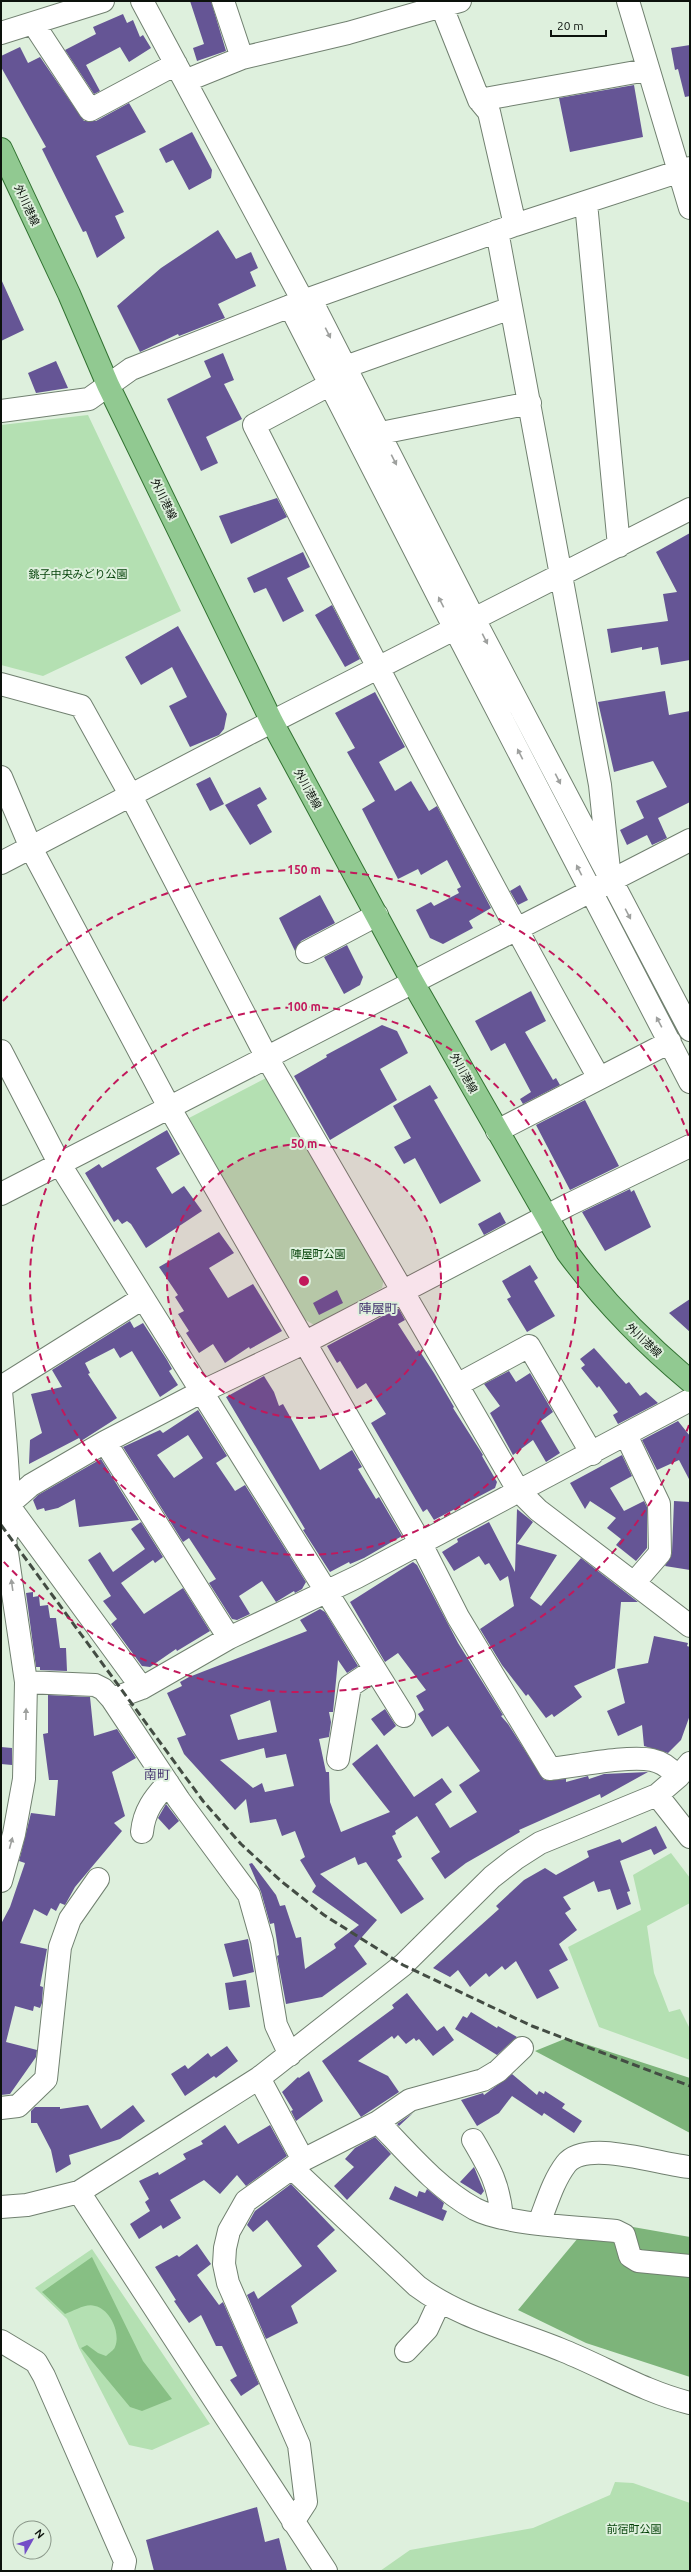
<svg xmlns="http://www.w3.org/2000/svg" width="691" height="2572" viewBox="0 0 691 2572" font-family="Ubuntu,'Noto Sans JP',sans-serif">
  <style>
    .green { fill: #b4e0b2 }
    .forest { fill: #7db47a }
    .water { fill: #87bf84 }
    .building { fill: #655595; fill-rule: evenodd }
    .lines { fill: none; stroke-linecap: round; stroke-linejoin: round }
    .minor-casing { stroke: #718070; stroke-width: 24 }
    .major-casing { stroke: #327232; stroke-width: 24 }
    .minor { stroke: #fff; stroke-width: 22 }
    .major { stroke: #91c991; stroke-width: 22 }
    .rail { stroke: #434c43; stroke-width: 3; stroke-dasharray: 8 4; stroke-linecap: butt }
    .oneway { fill: #9ea09e }
    .ring { fill: none; stroke: #c2185b; stroke-width: 2; stroke-dasharray: 7 5 }
    .labels { text-anchor: middle; dominant-baseline: central; stroke-width: 4; stroke-linejoin: round; paint-order: stroke }
    .street-label { font-size: 11px; fill: #0c120c; stroke: #def0dd }
    .park-label { font-size: 11px; fill: #013f05; stroke: #def0dd }
    .quarter-label { font-size: 13px; fill: #44336f; stroke: #def0dd }
    .centre { fill: #c2185b; stroke: #def0dd; stroke-width: 2 }
    .ring-label { font-size: 12px; text-anchor: middle; font-weight: bold; fill: #c2185b; stroke: #def0dd; stroke-width: 4; stroke-linejoin: round; paint-order: stroke }
  </style>
  <rect width="100%" height="100%" fill="#def0dd"/>
  <path class="green" d="M88,415L181,611L43,676L1,665V425Z
    M268,1077L384,1279L382,1288L314,1325L304,1319L189,1118Z
    M671,1853L690,1878V1903L647,1926L654,1973L669,2012L680,2009L690,2029V2060L599,2027L568,1947L641,1910L633,1875Z
    M92,2249L210,2424L152,2450L129,2445L79,2348L67,2319L35,2288Z
    M615,2482L633,2483L690,2503V2571H380L410,2550L533,2528L610,2495Z"/>
  <path class="forest" d="M567,2038L690,2078V2133L535,2051Z
    M593,2220L690,2237V2377L586,2343L518,2310Z"/>
  <path class="water" d="M92,2257L143,2361L172,2399L142,2411L130,2407L81,2348L87,2345L98,2353L106,2356C109,2353 114,2350 115,2347C121,2333 110,2309 95,2306C86,2303 74,2311 65,2314L42,2292Z"/>
  <path class="building" d="M190,1H211L226,51L197,61L193,48L204,44Z
    M123,14L127,23L133,20L140,37L143,35L151,48L129,62L120,47L86,65L100,91L94,94L65,50L96,34L93,27Z
    M690,45V96L685,97L678,69L675,70L671,48Z
    M20,47L28,63L40,57L84,121H96L129,103L146,132L96,156L124,212L115,216L125,238L97,258L86,231L83,232L42,149L46,147L1,67V56Z
    M634,85L643,137L570,152L559,98Z
    M192,132L212,170L211,178L189,190L173,160L166,163L159,149Z
    M218,230L236,259L251,252L258,268L250,272L256,286L218,304L225,318L179,336L178,334L140,352L117,306L161,268Z
    M1,279L24,330L1,341Z
    M223,353L234,380L224,384L242,419L206,437L218,463L201,471L167,399L211,377L204,361Z
    M56,361L68,388L36,393L28,373Z
    M277,498L287,517L231,544L219,516Z
    M690,533V660L661,665L658,647L642,650V647L611,653L607,629L668,621L663,594L677,592L656,552Z
    M303,552L310,567L287,578L304,611L283,622L266,588L254,593L247,578Z
    M332,605L360,659L345,667L315,615Z
    M178,626L227,714L224,729L219,735L190,747L169,706L187,697L172,667L141,685L125,657Z
    M665,691L669,715L690,711V802L658,818L667,838L652,845L647,835L627,845L620,830L644,818L636,801L667,787L653,761L614,772L598,702Z
    M375,692L405,747L379,762L395,791L411,781L429,811L437,806L491,908L469,921L473,928L443,944L430,938L416,910L431,902L434,906L459,893L457,889L461,887L447,860L421,875L418,869L398,879L362,809L375,801L347,752L355,748L335,713Z
    M210,777L224,804L210,811L196,784Z
    M260,787L267,799L257,805L272,832L250,845L225,805Z
    M520,885L528,900L518,905L510,891Z
    M320,895L335,923L301,941L295,951L279,918Z
    M347,945L363,977L360,985L344,994L324,957Z
    M531,991L546,1021L525,1032L553,1080L556,1078L560,1085L523,1104L520,1099L531,1092L505,1043L491,1051L475,1021Z
    M382,1025L397,1031L408,1053L380,1069L397,1100L330,1140L294,1076L327,1057L326,1055Z
    M430,1085L438,1098L434,1100L481,1181L440,1204L415,1158L404,1164L394,1147L411,1138L393,1106Z
    M585,1100L619,1166L570,1190L536,1125Z
    M167,1130L180,1154L156,1168L172,1194L184,1186L202,1211L146,1248L131,1224L127,1221L122,1224L118,1219L114,1222L85,1173L99,1164L102,1168Z
    M630,1189L631,1192L634,1190L651,1227L605,1251L582,1212Z
    M500,1212L506,1223L484,1235L478,1224Z
    M219,1232L234,1253L209,1268L228,1298L253,1284L282,1331L250,1349L249,1347L225,1363L213,1344L199,1353L186,1333L189,1331L178,1314L184,1311L175,1297L178,1295L159,1267Z
    M530,1265L538,1278L534,1281L555,1316L527,1332L507,1299L511,1297L502,1281Z
    M337,1290L343,1303L319,1315L313,1303Z
    M690,1299V1332L669,1313Z
    M396,1309H399L405,1320L398,1324L416,1352L419,1350L434,1373L454,1407L453,1408L483,1455L482,1456L497,1482L495,1488L434,1520L427,1509L423,1512L371,1423L386,1414L366,1383L357,1389L340,1361L337,1363L327,1346Z
    M130,1321L134,1328L143,1323L167,1360L172,1369L169,1371L178,1385L160,1397L132,1351L120,1358L114,1348L85,1363L90,1373L88,1374L117,1418L81,1441L79,1438L29,1464L30,1440L42,1433L31,1394L62,1387L52,1370Z
    M594,1348L626,1384L629,1382L640,1396L646,1392L658,1403L618,1424L613,1415L618,1412L599,1386L597,1388L581,1368L585,1365L580,1359Z
    M509,1371L516,1382L530,1373L553,1412L541,1421L560,1453L546,1462L533,1440L513,1455L490,1413L500,1406L484,1384Z
    M264,1376L274,1392L279,1406L283,1404L320,1470L352,1450L362,1467L358,1469L376,1499L379,1497L402,1536L364,1558L350,1564L349,1562L330,1572L303,1530L305,1529L226,1397Z
    M198,1410L227,1456L216,1463L235,1491L245,1485L306,1582L302,1589L295,1593L294,1591L276,1602L262,1581L239,1596L250,1614L237,1620L232,1619L209,1583L216,1579L189,1538L183,1542L123,1447L160,1430L163,1433ZM188,1435L203,1458L174,1478L157,1455Z
    M678,1421L690,1436V1481L679,1460L657,1470L642,1440Z
    M622,1455L632,1476L610,1488L624,1511L644,1501L647,1507V1548L636,1561L616,1545L621,1539L607,1528L616,1518L590,1501L585,1509L570,1483Z
    M101,1459L139,1520L79,1527L75,1499L58,1508L45,1511L44,1508L37,1510L33,1500L38,1495Z
    M674,1501L690,1502V1570L665,1566L672,1553Z
    M517,1509L533,1522L517,1544L557,1555L530,1598L541,1606L581,1558L638,1602H621L615,1668L574,1686L582,1697L554,1717L552,1714L546,1718L528,1694L526,1696L502,1665L480,1629L514,1606L508,1576L500,1581L489,1563L485,1565L479,1556L454,1571L442,1552L458,1542L457,1539L489,1522L515,1572Z
    M141,1522L163,1557L155,1563L153,1560L121,1583L144,1614L183,1588L210,1631L177,1651L176,1649L150,1667L142,1666L111,1624L117,1619L103,1601L111,1596L88,1560L100,1552L113,1572L145,1549L131,1529Z
    M413,1562L417,1565L458,1643L503,1715L501,1716L508,1724L544,1780L566,1779V1782L588,1776L589,1779L604,1774L648,1772L601,1798L600,1794L519,1830L520,1832L466,1863L445,1879L431,1858L440,1852L417,1816L395,1831L396,1834L392,1836L402,1857L397,1860L424,1899L401,1914L366,1862L358,1865L355,1857L320,1874L377,1920L354,1946L367,1964L322,1997L286,2004L277,1956L279,1955L274,1923L270,1924L261,1892L249,1864L252,1863L276,1895L280,1906L285,1905L296,1938L301,1937L305,1969L336,1948L334,1944L359,1925L312,1892L316,1886L300,1860L305,1857L295,1831L282,1836L276,1819L250,1823L246,1799L235,1810L184,1754L177,1738L186,1735L167,1693L182,1686L180,1682L189,1677L307,1631L300,1620L320,1609L325,1612L358,1666L347,1673L338,1660L333,1712H329L331,1722L329,1737L319,1739L326,1772H329L330,1802L341,1832L390,1812L352,1764L377,1744L414,1797L442,1778L452,1792L435,1804L450,1828L477,1812L459,1785L480,1771L448,1726L432,1737L418,1714L424,1710L416,1696L426,1690L398,1653L385,1662L350,1602ZM270,1700L277,1732L238,1740L230,1715ZM264,1748L266,1758L286,1754L294,1786L265,1792L262,1783L253,1788L220,1760Z
    M33,1592V1597L39,1596L40,1606L48,1605L50,1618H56L60,1648H66L67,1671L40,1670V1667H36L26,1593Z
    M654,1636L688,1643L687,1646L690,1647V1715L681,1740L668,1753L644,1746L642,1725L618,1736L607,1711L625,1703L617,1669L648,1663Z
    M48,1695L90,1697L94,1736L117,1729L136,1758L112,1772L125,1816L114,1823L122,1831L75,1887L65,1905L60,1903L56,1911L51,1908L47,1916L34,1909L20,1943L47,1949L40,1986L43,1987L42,2003L40,2008L34,2006L33,2011L15,2006L6,2042L37,2050L36,2057L10,2094L1,2095V1924L10,1907L25,1863L19,1861L31,1813L55,1816L58,1780H49L43,1734L48,1733Z
    M385,1709L396,1726L384,1736L371,1719Z
    M1,1747L12,1748V1765L1,1764Z
    M166,1804L179,1821L169,1830L158,1818Z
    M656,1826L667,1848L654,1855L651,1849L620,1861L630,1891L627,1892L631,1904L617,1910L610,1889L598,1892L594,1881L563,1897L571,1909L565,1913L577,1930L559,1944L568,1960L549,1970L559,1988L537,1999L516,1961L505,1970L502,1966L489,1977L486,1973L470,1987L458,1970L450,1977L433,1968L499,1909L496,1906L524,1880L545,1868L556,1875L589,1857L587,1851L620,1839L622,1843Z
    M248,1939L254,1972L233,1977L224,1944Z
    M246,1980L250,2007L229,2010L225,1983Z
    M407,1993L437,2031L444,2026L454,2040L433,2056L419,2039L416,2041L414,2038L406,2044L398,2035L394,2039L392,2036L358,2061L388,2076L399,2092L361,2117L322,2061L394,2008L392,2005Z
    M471,2012L497,2028L498,2026L517,2037L497,2055L455,2029L463,2016L467,2018Z
    M227,2046L238,2061L216,2078L214,2076L185,2096L171,2074L185,2065L188,2069L208,2053L211,2057Z
    M309,2071L323,2101L296,2121L291,2111L293,2110L282,2092L298,2077L299,2078Z
    M512,2074L537,2095L539,2091L544,2094L545,2091L565,2104L562,2108L582,2121L574,2133L544,2113L542,2116L512,2096L499,2113L477,2126L461,2100L483,2093L484,2095Z
    M88,2105L101,2129L133,2105L145,2121L120,2139L69,2155L71,2164L56,2173L51,2150L37,2123H31V2111L35,2107H60V2109Z
    M413,2113L399,2126L397,2124Z
    M225,2125L238,2144L270,2125L287,2156L246,2186L237,2175L220,2194L204,2180L170,2200L181,2218L163,2229L161,2225L139,2239L130,2224L150,2211L145,2202L149,2199L139,2181L158,2172L159,2175L186,2159L183,2154L203,2144L201,2141Z
    M375,2137L391,2154L347,2200L334,2186L354,2167L345,2159L355,2148Z
    M474,2167L484,2191L481,2195L460,2182Z
    M291,2184L335,2230L317,2246L337,2271L291,2306L298,2323L266,2339L247,2295L254,2291L258,2299L302,2266L267,2220L253,2232L247,2225L255,2211Z
    M395,2186L417,2197L419,2191L425,2193L427,2189L444,2203L442,2209L447,2211L443,2221L389,2199Z
    M197,2244L211,2264L197,2275L219,2305L223,2302L259,2384L241,2396L230,2380L237,2376L222,2346H216L201,2315L189,2323L174,2301L176,2300L155,2267L177,2255L179,2257Z
    M257,2507L265,2542L279,2538L287,2571H154L146,2540Z"/>
  <g class="lines">
    <defs>
      <path id="minor" d="M142,1L303,301
        M223,1L242,58
        M628,1L690,208
        M442,7L479,100L489,112L515,225
        M33,23L90,110L176,64
        M1,33L103,1
        M185,81L242,58L348,33L460,1
        M479,100L647,70
        M586,203L619,546
        M497,231L600,785L609,870
        M310,298L474,619L690,1030
        M290,306L455,629L690,1082
        M345,367L511,308
        M329,385L254,425C365,645 478,863 599,1078
        M1,411L89,399L131,369L303,301L515,225L690,168
        M381,433L530,403
        M1,684L81,706L131,796L266,1056L518,1490L538,1510L690,1626
        M1,777L31,848L169,1107L420,1542L458,1617L550,1769C577,1766 628,1755 652,1760C662,1762 672,1770 678,1777
        M1,863L246,735L690,509
        M307,952L377,915
        M1,1051L59,1163L404,1716
        M497,1131L670,1042
        M1,1194L690,840
        M457,1385L529,1346L592,1454
        M1,1387L143,1298
        M1,1391C3,1415 15,1525 5,1539L26,1682L24,1779L14,1834L1,1881
        M626,1435L659,1504L660,1553L634,1583
        M105,1442L229,1638
        M6,1502L142,1688
        M8,1505L31,1485L105,1442L201,1392L304,1343L568,1205L690,1146
        M26,1682L95,1685L103,1689L112,1699L142,1688L229,1638L357,1577L690,1400
        M112,1699L179,1800L249,1895L262,1941L276,2025L290,2055
        M338,1759L350,1686L374,1670
        M657,1795L690,1837
        M142,1832C144,1811 154,1798 168,1783
        M259,2078L303,2160
        M1,2108L18,2106L46,2079L60,1947L70,1919L98,1879
        M378,2122C407,2152 437,2188 475,2209C506,2225 579,2227 616,2231L624,2235L630,2256L638,2261L690,2266
        M473,2140C490,2169 499,2184 502,2218
        M292,2168L417,2286C461,2319 514,2330 564,2351C606,2368 645,2392 690,2403
        M79,2192L326,2571
        M1,2207L27,2205L79,2192L259,2078L403,1965L492,1877L515,1859L540,1843L657,1795L678,1777L690,1763
        M539,2223C547,2203 553,2181 566,2164C586,2138 661,2165 690,2167
        M1,2341L36,2362L44,2376L125,2561L123,2571
        M406,2351L427,2329L439,2303
        M293,2522L306,2502L299,2445L228,2283L224,2264L225,2248L229,2231L246,2201L303,2160L378,2122L410,2100L483,2080L498,2071L522,2048"/>
      <path id="major" d="M1,149L69,294L108,385L272,722L412,981L567,1252C604,1302 642,1341 690,1381"/>
    </defs>
    <use href="#minor" class="minor-casing"/>
    <use href="#major" class="major-casing"/>
    <use href="#minor" class="minor"/>
    <use href="#major" class="major"/>
    <path class="rail" d="M1,1525L203,1801L241,1844L281,1881L324,1915L403,1965L532,2026L690,2086"/>
  </g>
  <defs><path id="oneway-solid" d="M-6-.8H1V-3.2L6.5 0L1 3.2V.8H-6Z"/></defs>
  <g class="oneway">
    <use href="#oneway-solid" transform="translate(328 333) rotate(63)"/>
    <use href="#oneway-solid" transform="translate(394 460) rotate(63)"/>
    <use href="#oneway-solid" transform="translate(441 602) rotate(-117)"/>
    <use href="#oneway-solid" transform="translate(485 639) rotate(63)"/>
    <use href="#oneway-solid" transform="translate(520 754) rotate(-117)"/>
    <use href="#oneway-solid" transform="translate(558 779) rotate(63)"/>
    <use href="#oneway-solid" transform="translate(579 870) rotate(-117)"/>
    <use href="#oneway-solid" transform="translate(628 914) rotate(62)"/>
    <use href="#oneway-solid" transform="translate(659 1022) rotate(-118)"/>
    <use href="#oneway-solid" transform="translate(12 1585) rotate(-98)"/>
    <use href="#oneway-solid" transform="translate(26 1714) rotate(-89)"/>
    <use href="#oneway-solid" transform="translate(11 1843) rotate(-75)"/>
  </g>
  <circle cx="304" cy="1281" r="137" fill="#c2185b" fill-opacity=".12"/>
  <g class="ring">
    <circle cx="304" cy="1281" r="137"/>
    <circle cx="304" cy="1281" r="274"/>
    <path d="M689 1425A411 411 0 0 1 3 1561M3 1001A411 411 0 0 1 689 1137"/>
  </g>
  <g class="labels">
    <g class="street-label">
      <text transform="translate(27 205) rotate(65)">外川港線</text>
      <text transform="translate(164 499) rotate(64)">外川港線</text>
      <text transform="translate(308 789) rotate(61)">外川港線</text>
      <text transform="translate(464 1073) rotate(61)">外川港線</text>
      <text transform="translate(644 1340) rotate(43)">外川港線</text>
    </g>
    <g class="park-label">
      <text x="78" y="574">銚子中央みどり公園</text>
      <text x="318" y="1254">陣屋町公園</text>
      <text x="634" y="2529">前宿町公園</text>
    </g>
    <g class="quarter-label">
      <text x="378" y="1308">陣屋町</text>
      <text x="157" y="1774">南町</text>
    </g>
  </g>
  <circle cx="304" cy="1281" r="6" class="centre"/>
  <g class="ring-label">
    <text x="304" y="874">150 m</text>
    <text x="304" y="1011">100 m</text>
    <text x="304" y="1148">50 m</text>
  </g>
  <rect width="691" height="2572" fill="none" stroke="#0c120c" stroke-width="4"/>
  <g transform="translate(32 2540) rotate(51)"><circle r="19" fill="#def0dd" stroke="#8a9789"/>
  <path d="M0-3L7 15L0 10L-7 15Z" fill="#744ec7"/>
  <text y="-6" font-size="11" font-weight="bold" text-anchor="middle" fill="#0c120c">N</text>
  </g>
  <path d="M551 30v6h55v-6" fill="none" stroke="#0c120c" stroke-width="2"/>
  <text x="557" y="30" font-size="12" fill="#0c120c" stroke="#def0dd" stroke-width="3" paint-order="stroke">20 m</text>
</svg>
